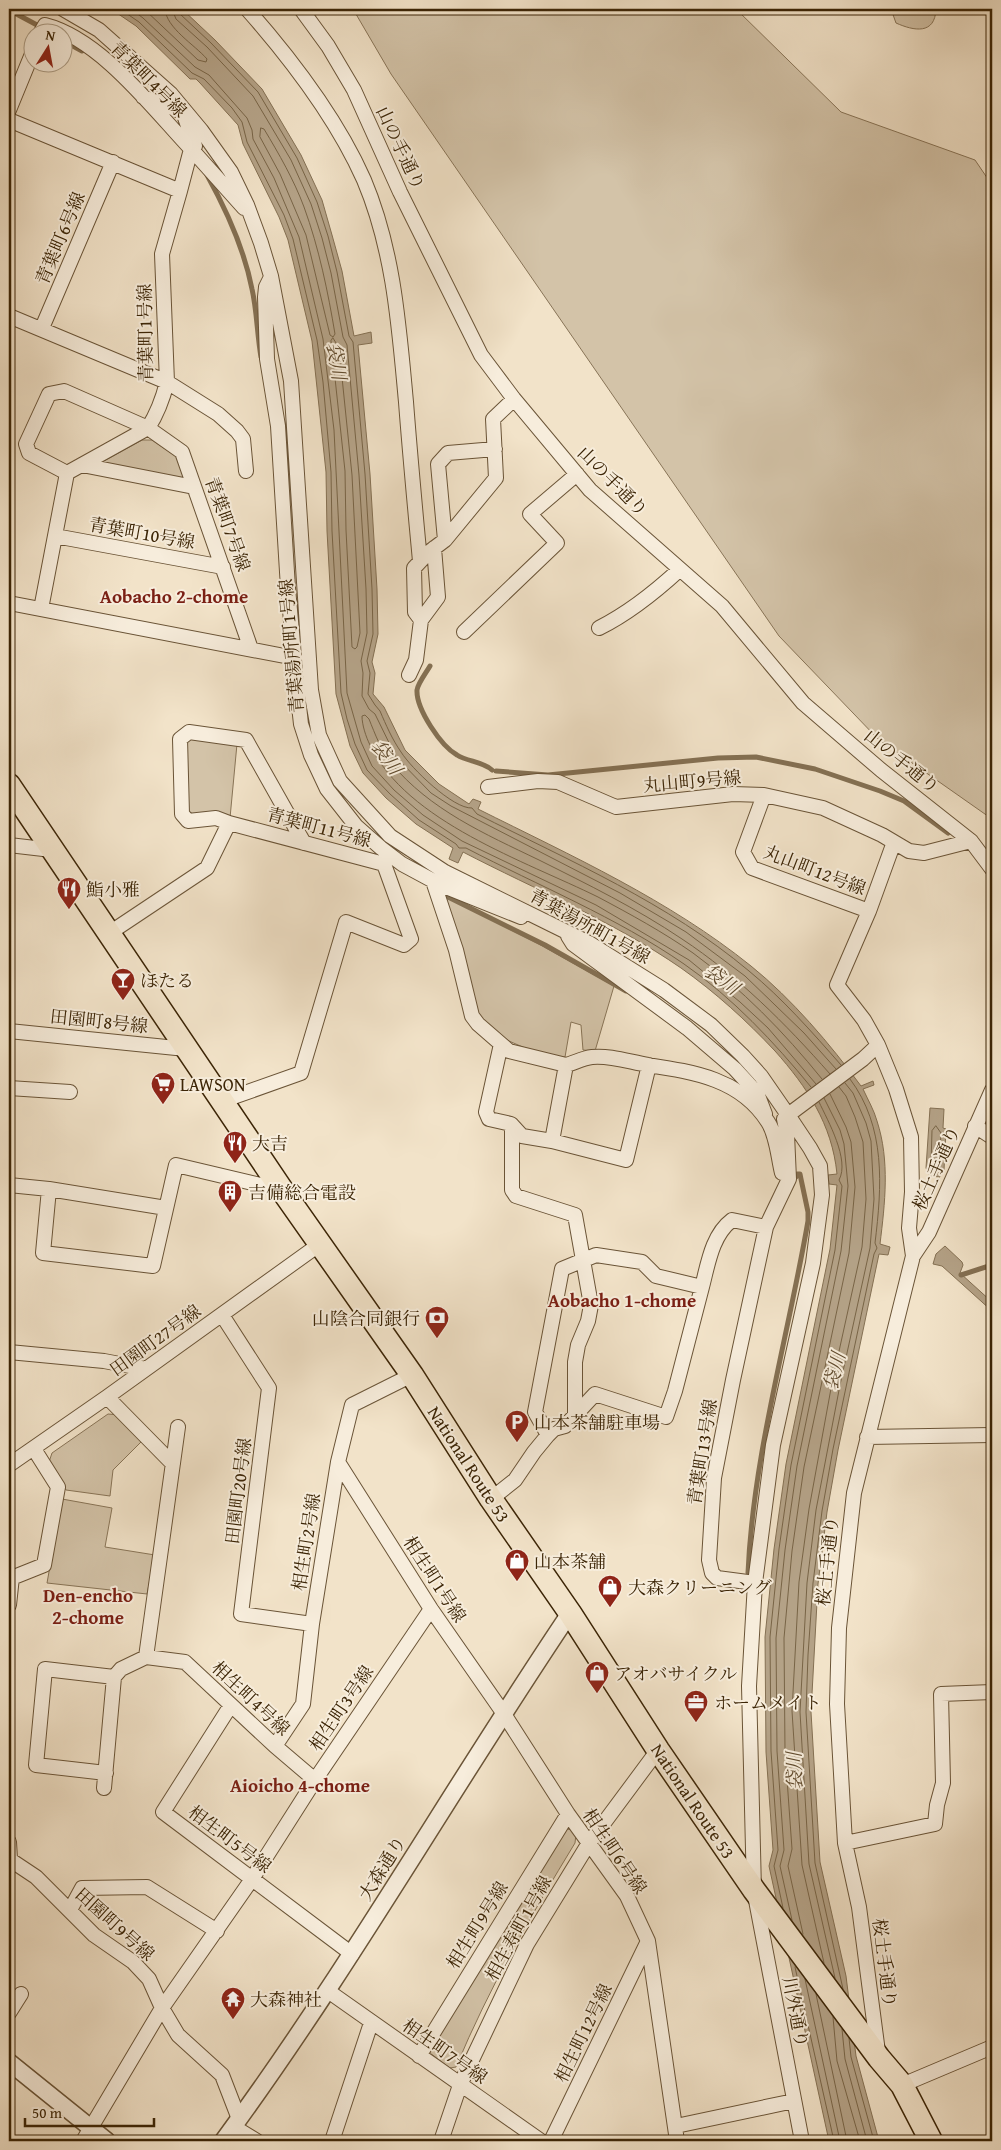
<svg xmlns="http://www.w3.org/2000/svg" width="1001" height="2150" viewBox="0 0 1001 2150" font-family="'Gentium Book Plus','Noto Serif JP',serif">
  <style>
    .green { fill: #d3c3a8; stroke: #887457 }
    .water { fill: #b4a287; stroke: #847053 }
    .lines { fill: none; stroke-linecap: round; stroke-linejoin: round }
    .shore { stroke: #786446; stroke-width: 1 }
    .stream { stroke: #847053; stroke-width: 5 }
    .minor-casing { stroke: #6a5437; stroke-width: 16 }
    .tertiary-casing { stroke: #6a5437; stroke-width: 19 }
    .trunk-casing { stroke: #3c2506; stroke-width: 25 }
    .minor { stroke: #f7eddc; stroke-width: 14 }
    .tertiary { stroke: #f7eddc; stroke-width: 16 }
    .trunk { stroke: #f2e3c9; stroke-width: 22 }
    .labels { text-anchor: middle; dominant-baseline: central; stroke-width: 4; stroke-linejoin: round; paint-order: stroke }
    .street-label { font-size: 18px; fill: #3c2506; stroke: #f7eddc }
    .poi-label { font-size: 18px; fill: #3c2506; stroke: #f7eddc; text-anchor: start }
    .water-label { font-size: 19px; font-style: italic; fill: #604a2d; stroke: #f7eddc }
    .neighbourhood-label { font-size: 19px; font-weight: bold; fill: #7a1f14; stroke: #f7eddc }
  </style>
  <rect width="100%" height="100%" fill="#f2e3c9"/>
  <filter id="stains"><feTurbulence type="fractalNoise" baseFrequency=".004" numOctaves="4"/><feColorMatrix values="0 0 0 0 .2 0 0 0 0 .09 0 0 0 0 .02 0 0 0 .5 -.17"/></filter>
  <radialGradient id="worn" r=".72"><stop offset=".6" stop-color="#630" stop-opacity="0"/><stop offset="1" stop-color="#630" stop-opacity=".3"/></radialGradient>
  <path class="green" d="M353,9H736L841,112L975,160L992,185V819L878,739L779,636L391,74Z
    M891,9H936C935,35 914,31 896,23Z
    M142,440H152L177,457L183,476L180,480L102,462Z
    M191,738L237,744L230,818L192,815L187,810L185,744Z
    M446,897L537,943L614,986L595,1051L583,1050L581,1025L571,1022L565,1057L554,1058L525,1048L509,1041L480,1022L443,898Z
    M108,1414L120,1415L144,1439L113,1470L110,1496L66,1490L49,1462L52,1453Z
    M62,1499L112,1508L105,1547L155,1555L147,1594L47,1583Z
    M567,1829L572,1830L576,1834L575,1843C530,1917 489,1988 456,2067L450,2068L430,2053L429,2048Z"/>
  <path class="water" d="M111,9H182L215,40L262,89L301,155L322,200L332,235L342,271L354,336L371,332L372,343L358,345L370,474L377,589L378,634L372,662L375,673L373,694L384,707L405,750L439,784L469,804L473,799L481,802L478,809C572,856 669,900 751,966C792,999 830,1044 861,1086L873,1081L874,1085L863,1089C868,1100 874,1110 877,1121C890,1161 885,1203 880,1244L890,1247L888,1255L879,1254L838,1450L827,1512L818,1584L811,1712L820,1862L846,1976L856,2056L879,2141H829L769,1866L773,1850L766,1752L765,1637L774,1549L786,1464L830,1249L837,1185L829,1184L828,1175L837,1174C832,1124 807,1087 775,1051C747,1021 715,992 681,968C613,921 536,890 463,852L458,863L449,859L453,848L416,824L386,798L363,773L350,746L336,694L327,531L326,472L312,341L288,240L279,217L243,144L238,125L200,83L196,79H190L136,26Z
    M930,1108L944,1109L943,1128L946,1129L944,1170L939,1174L940,1177L930,1176L926,1168Z
    M945,1246L962,1262L963,1265L960,1273L992,1302V1311L942,1266L933,1264L936,1254Z"/>
  <g class="lines">
    <path class="shore" d="M120,9L139,22L192,73L204,79L232,108L242,122L247,142L284,215L293,239L317,340L323,382L331,472L332,531L341,693L347,719L355,744L367,770L390,794L419,820L456,844L459,848H466C539,886 616,917 684,964C733,998 774,1042 811,1087
      M131,9L143,18L195,67L209,75L247,118L252,130L253,139L274,178L299,237L323,339L334,430L347,693L361,742L372,766L394,790L423,815L462,841L596,905L689,960L740,1002L768,1028L816,1084
      M144,9L198,60L206,62L207,59C195,45 166,28 165,9
      M172,9L176,19L207,47L253,96L291,160L311,204L322,238L331,273L343,337L347,345L359,475L366,589L367,633L361,661L363,673L362,696L369,709L375,714L396,757L431,793L451,806L620,893L686,932L745,976L804,1033L836,1069
      M179,9L180,14L211,43L258,92L297,158L317,202L328,236L337,272L349,336L353,342L365,474L372,589L373,634L367,661L370,673L368,694L375,705L380,711C386,725 392,739 401,752C411,768 453,809 472,808L477,814C570,861 668,903 749,971C782,998 812,1032 841,1065
      M261,128L264,129C279,154 294,180 304,207C319,248 328,292 335,334L333,337L330,335L306,235L280,174L260,137Z
      M333,338L339,348L352,475L360,633L357,647L355,649L352,647L346,530L345,471L331,341Z
      M822,1079C784,1032 742,989 693,953C663,932 630,914 598,897C525,861 407,822 370,745C366,737 362,725 362,716L365,715L369,719C375,734 381,750 391,763C430,810 485,834 539,860C587,884 636,908 682,939C738,976 785,1023 830,1074
      M936,1126L941,1133L939,1167L935,1170L931,1165L932,1131Z
      M783,1908L774,1866L778,1850L771,1751L770,1637L779,1549L791,1465L835,1250L842,1186L839,1180C850,1160 828,1121 819,1102
      M792,1920L780,1866L784,1850L777,1751L776,1638L785,1550L797,1466L841,1251L848,1186L844,1144L840,1130L824,1098
      M803,1934L788,1866L792,1849L785,1751L784,1638L792,1551L804,1467L849,1253L855,1187L851,1142L846,1127L830,1094
      M824,1963L802,1865L792,1711L799,1582L809,1509L832,1383L862,1247L866,1199L863,1142L855,1117L846,1096L839,1087
      M795,1967L834,2141
      M835,1978L809,1864L800,1712L807,1583L816,1510L840,1385L870,1248L874,1199L871,1141L866,1123L853,1093L845,1083
      M805,1979L840,2141
      M843,1989L815,1863L806,1712L808,1655L813,1583L822,1511L833,1449L874,1254L877,1248L875,1243C882,1186 886,1127 850,1079
      M816,1994L847,2141
      M833,2017L837,2061L860,2141
      M842,2029L845,2059L867,2141
      M849,2038L851,2057L874,2141"/>
    <path class="stream" d="M9,10L37,25
      M62,40L82,51
      M207,175C227,211 244,248 252,289C257,311 257,334 261,357
      M430,666C426,673 418,683 417,690C416,709 441,746 457,755C468,762 482,761 492,770
      M496,771L548,775L718,758L756,757L815,769L880,791L904,801L948,833
      M444,895L545,945L626,991
      M961,1275L992,1265
      M748,1573C753,1456 788,1337 808,1221V1212L801,1179L800,1174H797L796,1177"/>
    <defs>
      <path id="minor" d="M63,9L99,30L171,94L201,130L231,172L247,205L261,243L271,276L291,381L311,690L319,735L340,781L390,836L445,872L589,943L664,990L711,1025L743,1056L761,1076L788,1115L863,1059L878,1045L896,1089L911,1137L912,1192L909,1228L913,1256
        M247,9C292,60 336,117 364,180C394,251 399,327 406,402C410,455 415,508 420,561
        M301,9L328,46L354,90L400,192L481,355L514,399L590,490L722,606L803,703L881,770L971,841L992,869
        M41,32L45,25C101,39 154,110 193,151L190,153L180,191
        M143,97L183,112
        M9,110L32,54
        M183,112L195,146L193,151L244,208
        M9,120L180,191L162,254L167,382C163,398 157,414 148,428L67,473L41,609
        M270,279L266,287L265,297L267,359L278,426L288,588L297,688L301,724L311,755L327,789L356,826L381,848L402,864L441,885L521,917
        M9,316L167,382L218,414L237,431L243,439L246,471
        M42,328L113,162
        M495,449L448,453L438,464L445,540L496,478L493,419L514,399
        M82,465L194,487
        M67,473L29,453L26,444L49,394L64,391L148,428L182,452L251,649
        M55,536L223,567
        M9,603L295,658
        M421,620L438,597L434,548
        M599,628C629,613 654,593 679,570
        M464,632L557,543L530,514L577,474
        M409,675L416,660L421,620L415,612L414,568L429,552L445,540
        M488,787L538,781L558,782L616,807L733,794L764,795L823,808L882,835L909,851L924,853L971,841
        M764,795L743,852L752,868L869,911L894,842
        M229,823L216,818L188,821L182,814L180,739L189,732L246,740L304,843
        M9,845L52,850
        M433,881L456,950L472,1016L478,1024L509,1051L566,1065
        M869,911L837,985L864,1020L878,1045
        M108,934L207,868L229,823L384,864L411,939L404,945L346,922L301,1073L222,1101
        M568,936L573,944L687,1028L735,1069L757,1093L765,1114
        M9,1031L186,1049
        M501,1044L486,1112L489,1119L511,1124L522,1136L552,1141
        M649,1065L626,1160L552,1141L566,1065C574,1063 583,1058 592,1057C610,1055 630,1062 648,1065C694,1072 741,1079 768,1122C777,1136 778,1157 782,1173
        M9,1088L70,1092
        M512,1125V1190L516,1196L575,1215L591,1305L588,1321L578,1345L575,1362V1416
        M975,1126L992,1137
        M9,1185L49,1189
        M166,1208L49,1189L43,1253L153,1266L176,1165L282,1190
        M222,1315L269,1388L241,1614L312,1624
        M9,1352L104,1361L146,1369
        M107,1397L173,1464
        M548,1435L554,1429L565,1426L595,1394L666,1417L675,1391L702,1287
        M867,1437L992,1435
        M338,1462L431,1609L504,1714L568,1814L627,1896L648,1941L677,2141
        M9,1465L107,1397L320,1244
        M491,1499L515,1480L534,1452L548,1435L535,1412L562,1269L596,1255L642,1262L656,1276L702,1287C708,1264 712,1235 732,1220L766,1227
        M9,1579L44,1565L58,1487L34,1449
        M755,1583L773,1445L813,1263L822,1195L820,1166L810,1148L788,1115L784,1119L787,1134L789,1179L766,1227L733,1380L714,1478L709,1560L712,1573L717,1578L755,1583L749,1686L754,1890L802,2141
        M9,1605L12,1577
        M146,1657L178,1427
        M231,1705L163,1812L352,1954
        M275,1746L303,1704L312,1624L338,1462L352,1405L412,1375
        M106,1773L36,1765L45,1669L114,1677L121,1669L146,1657L185,1662L275,1746L315,1780
        M104,1788L114,1677
        M9,1842L10,1859
        M845,1843L935,1824L937,1805L943,1783L941,1694L992,1692
        M9,1859L36,1877L94,1935L133,1962L149,1979L162,2008L178,2035L222,2075L239,2119
        M70,1910L82,1888L147,1887L217,1931
        M328,1991L541,2141
        M9,2013L21,1994
        M878,2052L859,1907L845,1843L837,1704L839,1628L854,1493L913,1256L929,1232L992,1090
        M419,2056L568,1814
        M902,2085L992,2047
        M676,2126L794,2101
        M234,2127L257,2141
        M83,2141L162,2008L252,1879L315,1780L431,1609
        M332,2141L371,2023
        M441,2141L460,2085L527,1944L589,1843L658,1750
        M551,2141L648,1941"/>
      <path id="tertiary" d="M9,2062L107,2141
        M223,2141C348,1971 452,1788 570,1613"/>
      <path id="trunk" d="M9,785L282,1190L412,1375L491,1499L570,1613L658,1750L754,1890L879,2058L902,2085L931,2141"/>
    </defs>
    <use href="#minor" class="minor-casing"/>
    <use href="#tertiary" class="tertiary-casing"/>
    <use href="#trunk" class="trunk-casing"/>
    <use href="#minor" class="minor"/>
    <use href="#tertiary" class="tertiary"/>
    <use href="#trunk" class="trunk"/>
  </g>
  <defs>
    <symbol id="restaurant-pin" viewBox="-11 -11 22 30"><path d="M0 17L-7.5 6A9.5 9.5 0 1 1 7.5 6Z" fill="#8f2418" stroke="#f7eddc"/><path d="M-5-6h1v4h1v-4h1v4h1v-4h1v5L-1.5 .5V6h-2V.5L-5-1ZM5-6V6H3V1.5H1.5Q1.5-4 5-6Z" fill="#fff"/></symbol>
    <symbol id="bar-pin" viewBox="-11 -11 22 30"><path d="M0 17L-7.5 6A9.5 9.5 0 1 1 7.5 6Z" fill="#8f2418" stroke="#f7eddc"/><path d="M-6-5H6L.8 .8V4.5H3.5V6h-7V4.5H-.8V.8Z" fill="#fff"/></symbol>
    <symbol id="supermarket-pin" viewBox="-11 -11 22 30"><path d="M0 17L-7.5 6A9.5 9.5 0 1 1 7.5 6Z" fill="#8f2418" stroke="#f7eddc"/><path d="M-6-5.5h2.5l.6 2H6L4.5 2H-2.5L-4.4-4H-6ZM-1.5 3.2a1.3 1.3 0 1 0 .1 0ZM3 3.2a1.3 1.3 0 1 0 .1 0Z" fill="#fff"/></symbol>
    <symbol id="building-pin" viewBox="-11 -11 22 30"><path d="M0 17L-7.5 6A9.5 9.5 0 1 1 7.5 6Z" fill="#8f2418" stroke="#f7eddc"/><path d="M-4-6H4V6H1V3H-1V6H-4ZM-2.5-4.3h1.7v1.8h-1.7ZM.8-4.3h1.7v1.8H.8ZM-2.5-1h1.7V.8h-1.7ZM.8-1h1.7V.8H.8Z" fill="#fff"/></symbol>
    <symbol id="bank-pin" viewBox="-11 -11 22 30"><path d="M0 17L-7.5 6A9.5 9.5 0 1 1 7.5 6Z" fill="#8f2418" stroke="#f7eddc"/><path d="M-6-4H6V4H-6ZM0-2.3a2.3 2.3 0 1 0 0 4.6a2.3 2.3 0 1 0 0-4.6Z" fill="#fff"/></symbol>
    <symbol id="parking-pin" viewBox="-11 -11 22 30"><path d="M0 17L-7.5 6A9.5 9.5 0 1 1 7.5 6Z" fill="#8f2418" stroke="#f7eddc"/><path d="M-3.5-5.5H1a3.5 3.5 0 0 1 0 7H-1V5.5H-3.5ZM-1-3.4V-.6H.8a1.4 1.4 0 0 0 0-2.8Z" fill="#fff"/></symbol>
    <symbol id="shop-pin" viewBox="-11 -11 22 30"><path d="M0 17L-7.5 6A9.5 9.5 0 1 1 7.5 6Z" fill="#8f2418" stroke="#f7eddc"/><path d="M-5-2.5h2.3a2.7 3.5 0 0 1 5.4 0H5L5.5 6h-11ZM-1.5-2.5h3a1.5 2.3 0 0 0-3 0Z" fill="#fff"/></symbol>
    <symbol id="office-pin" viewBox="-11 -11 22 30"><path d="M0 17L-7.5 6A9.5 9.5 0 1 1 7.5 6Z" fill="#8f2418" stroke="#f7eddc"/><path d="M-6-3h4V-5.5h4V-3h4V5H-6ZM-1-4.5V-3h2v-1.5ZM-6 0V1H6V0Z" fill="#fff"/></symbol>
    <symbol id="temple-pin" viewBox="-11 -11 22 30"><path d="M0 17L-7.5 6A9.5 9.5 0 1 1 7.5 6Z" fill="#8f2418" stroke="#f7eddc"/><path d="M0-6L5-2H3V0L6.5 2.5H4V6H1.5V3h-3V6H-4V2.5H-6.5L-3 0V-2H-5Z" fill="#fff"/></symbol>
  </defs>
  <g fill-rule="evenodd">
    <use href="#restaurant-pin" x="55" y="875" width="28" height="38"/>
    <use href="#bar-pin" x="109" y="966" width="28" height="38"/>
    <use href="#supermarket-pin" x="149" y="1070" width="28" height="38"/>
    <use href="#restaurant-pin" x="221" y="1129" width="28" height="38"/>
    <use href="#building-pin" x="216" y="1178" width="28" height="38"/>
    <use href="#bank-pin" x="423" y="1304" width="28" height="38"/>
    <use href="#parking-pin" x="503" y="1408" width="28" height="38"/>
    <use href="#shop-pin" x="503" y="1547" width="28" height="38"/>
    <use href="#shop-pin" x="596" y="1573" width="28" height="38"/>
    <use href="#shop-pin" x="583" y="1659" width="28" height="38"/>
    <use href="#office-pin" x="682" y="1688" width="28" height="38"/>
    <use href="#temple-pin" x="219" y="1985" width="28" height="38"/>
  </g>
  <g class="labels">
    <g class="street-label">
      <text transform="translate(149 79) rotate(45)">青葉町4号線</text>
      <text transform="translate(401 148) rotate(65)">山の手通り</text>
      <text transform="translate(60 238) rotate(-67)">青葉町6号線</text>
      <text transform="translate(145 333) rotate(-91)">青葉町1号線</text>
      <text transform="translate(613 481) rotate(45)">山の手通り</text>
      <text transform="translate(228 524) rotate(70)">青葉町7号線</text>
      <text transform="translate(142 533) rotate(10)">青葉町10号線</text>
      <text transform="translate(291 646) rotate(-95)">青葉湯所町1号線</text>
      <text transform="translate(902 761) rotate(39)">山の手通り</text>
      <text transform="translate(692 781) rotate(-5)">丸山町9号線</text>
      <text transform="translate(319 827) rotate(15)">青葉町11号線</text>
      <text transform="translate(815 870) rotate(21)">丸山町12号線</text>
      <text transform="translate(590 926) rotate(29)">青葉湯所町1号線</text>
      <text transform="translate(99 1021) rotate(6)">田園町8号線</text>
      <text transform="translate(936 1168) rotate(-66)">桜土手通り</text>
      <text transform="translate(155 1340) rotate(-36)">田園町27号線</text>
      <text transform="translate(702 1452) rotate(-81)">青葉町13号線</text>
      <text transform="translate(469 1464) rotate(57)">National Route 53</text>
      <text transform="translate(238 1491) rotate(-83)">田園町20号線</text>
      <text transform="translate(306 1542) rotate(-81)">相生町2号線</text>
      <text transform="translate(827 1561) rotate(-84)">桜土手通り</text>
      <text transform="translate(435 1579) rotate(57)">相生町1号線</text>
      <text transform="translate(251 1698) rotate(43)">相生町4号線</text>
      <text transform="translate(341 1708) rotate(-56)">相生町3号線</text>
      <text transform="translate(693 1801) rotate(56)">National Route 53</text>
      <text transform="translate(230 1839) rotate(37)">相生町5号線</text>
      <text transform="translate(615 1851) rotate(56)">相生町6号線</text>
      <text transform="translate(382 1868) rotate(-58)">大森通り</text>
      <text transform="translate(115 1924) rotate(42)">田園町9号線</text>
      <text transform="translate(477 1925) rotate(-58)">相生町9号線</text>
      <text transform="translate(518 1928) rotate(-61)">相生寿町1号線</text>
      <text transform="translate(885 1963) rotate(83)">桜土手通り</text>
      <text transform="translate(796 2012) rotate(79)">川外通り</text>
      <text transform="translate(583 2033) rotate(-64)">相生町12号線</text>
      <text transform="translate(445 2051) rotate(35)">相生町7号線</text>
    </g>
    <g class="poi-label">
      <text x="86" y="889">鮨小雅</text>
      <text x="140" y="980">ほたる</text>
      <text x="180" y="1084">LAWSON</text>
      <text x="252" y="1143">大吉</text>
      <text x="248" y="1192">吉備総合電設</text>
      <text x="420" y="1318" text-anchor="end">山陰合同銀行</text>
      <text x="534" y="1422">山本茶舗駐車場</text>
      <text x="534" y="1561">山本茶舗</text>
      <text x="628" y="1587">大森クリーニング</text>
      <text x="614" y="1673">アオバサイクル</text>
      <text x="714" y="1702">ホームメイト</text>
      <text x="250" y="1999">大森神社</text>
    </g>
    <g class="water-label">
      <text transform="translate(337 361) rotate(80)">袋川</text>
      <text transform="translate(387 757) rotate(54)">袋川</text>
      <text transform="translate(722 979) rotate(35)">袋川</text>
      <text transform="translate(834 1371) rotate(-76)">袋川</text>
      <text transform="translate(794 1771) rotate(-92)">袋川</text>
    </g>
    <g class="neighbourhood-label">
      <text x="174" y="596">Aobacho 2-chome</text>
      <text x="622" y="1300">Aobacho 1-chome</text>
      <text x="88" y="1595">Den-encho<tspan x="88" dy="22">2-chome</tspan></text>
      <text x="300" y="1785">Aioicho 4-chome</text>
    </g>
  </g>
  <rect width="1001" height="2150" fill="none" stroke="#f2e3c9" stroke-width="30"/>
  <rect x="10" y="10" width="981" height="2130" fill="none" stroke="#3c2506" stroke-width="2.5"/>
  <rect x="15" y="15" width="971" height="2120" fill="none" stroke="#3c2506"/>
  <g transform="translate(48 48) rotate(11)"><circle r="24" fill="#f7eddc" stroke="#ac9d86"/>
  <path d="M0-4L9 19L0 12L-9 19Z" fill="#8f2418"/>
  <text y="-8" font-size="14" font-weight="bold" text-anchor="middle" fill="#3c2506">N</text>
  </g>
  <path d="M25 2118v8h129v-8" fill="none" stroke="#3c2506" stroke-width="2.5"/>
  <text x="32" y="2118" font-size="15" fill="#3c2506" stroke="#f7eddc" stroke-width="4" paint-order="stroke">50 m</text>
  <rect width="100%" height="100%" filter="url(#stains)"/>
  <rect width="100%" height="100%" fill="url(#worn)"/>
</svg>
